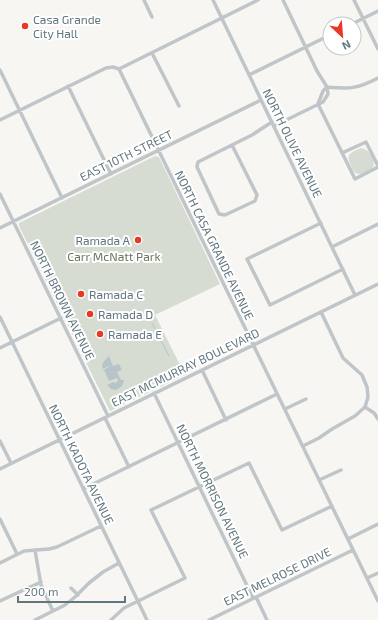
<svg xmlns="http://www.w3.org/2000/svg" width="378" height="620" viewBox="0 0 378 620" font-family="'Exo 2',sans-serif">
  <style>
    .green { fill: #d7dcd3 }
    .water { fill: #b7c5c8 }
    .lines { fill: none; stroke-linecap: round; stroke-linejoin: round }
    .stream { stroke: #b7c5c8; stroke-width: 1 }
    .minor { stroke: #bfc5c8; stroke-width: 3.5 }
    .poi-dot { fill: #e63a25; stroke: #fff; stroke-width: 1.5 }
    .labels { text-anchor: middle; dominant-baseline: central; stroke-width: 4; stroke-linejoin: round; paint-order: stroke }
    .poi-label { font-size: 12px; fill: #61767f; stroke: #fff; text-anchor: start }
    .street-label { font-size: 12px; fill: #61767f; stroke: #fff }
    .park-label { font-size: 12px; fill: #677760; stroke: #fff }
  </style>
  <rect width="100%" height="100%" fill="#f7f6f3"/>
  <path class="green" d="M361,148C368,148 376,160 373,167C371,170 368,171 365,172C362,174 359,175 356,173C353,172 352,168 351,166C345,153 351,153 361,148Z
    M155,156L159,157L220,284L155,315L185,375L110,411L19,226V223Z"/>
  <path class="water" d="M109,356L113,366L119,364L122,370L117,372L121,380H124L122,386L116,390L111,389L107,385L113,382L116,383L118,380L117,378L109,381L104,370L111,365L103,369L102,365L104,361Z"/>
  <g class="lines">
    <path class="stream" d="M152,323L169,356"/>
    <path class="minor" d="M144,0L152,17
      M213,0L355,295
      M354,0L378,49
      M352,24L378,11
      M152,53L179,106
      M119,69L378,601
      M0,70L62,198
      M249,75L330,35
      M68,86L111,174
      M327,87C350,89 357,89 378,78
      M318,104L355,179L378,167
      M318,104L323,91L327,87
      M0,120L106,68L113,67L119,69L258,0
      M274,126L323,102L328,94L327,87L317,71L283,0
      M232,145L257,195L255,201L225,215L219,214L197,167L198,162Z
      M232,145L252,135L272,122
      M342,153L366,142L378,166
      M0,194L108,416
      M321,223L247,259L270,305L343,269
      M0,228L261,100
      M332,247L378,224
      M0,317L147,620
      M0,348L61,318
      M202,370L226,420
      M154,393L253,598
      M365,407L374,413L378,419
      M285,409L306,399
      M105,418L129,467
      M0,441L11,463
      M303,446L319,438L332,429L355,416L365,407L368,397L367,387L362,375L343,358L321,312
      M0,469L378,284
      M319,480L341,470
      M83,489L277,394
      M0,519L17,554
      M348,539L378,524
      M35,550L41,585L53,611
      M0,563L24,551L49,549L57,547L101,526
      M367,578L378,573
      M71,588L78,595
      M256,597L267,620
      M0,601L41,582
      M35,620L65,605L75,597L89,583L103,572L119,563
      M111,620L124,608L185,578L151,510L249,463L282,530L332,506
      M209,620L353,550"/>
  </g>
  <g class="poi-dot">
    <circle cx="25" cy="26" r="4"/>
    <circle cx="138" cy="240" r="4"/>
    <circle cx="81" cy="294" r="4"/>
    <circle cx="90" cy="314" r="4"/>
    <circle cx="100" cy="334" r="4"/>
  </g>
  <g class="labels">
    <g class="poi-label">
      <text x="33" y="19">Casa Grande<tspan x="33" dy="14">City Hall</tspan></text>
      <text x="130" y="240" text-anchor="end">Ramada A</text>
      <text x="89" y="294">Ramada C</text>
      <text x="98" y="314">Ramada D</text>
      <text x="108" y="334">Ramada E</text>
    </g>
    <g class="street-label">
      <text transform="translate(293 143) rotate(64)">NORTH OLIVE AVENUE</text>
      <text transform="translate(126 155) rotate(-26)">EAST 10TH STREET</text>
      <text transform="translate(215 245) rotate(64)">NORTH CASA GRANDE AVENUE</text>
      <text transform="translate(63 300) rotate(64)">NORTH BROWN AVENUE</text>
      <text transform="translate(185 367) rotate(-26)">EAST MCMURRAY BOULEVARD</text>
      <text transform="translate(82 464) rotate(64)">NORTH KADOTA AVENUE</text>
      <text transform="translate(213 491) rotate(64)">NORTH MORRISON AVENUE</text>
      <text transform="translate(277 576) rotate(-26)">EAST MELROSE DRIVE</text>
    </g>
    <g class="park-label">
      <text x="114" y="256">Carr McNatt Park</text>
    </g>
  </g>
  <g transform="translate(342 36) rotate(154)"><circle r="19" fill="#ffffff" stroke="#c0c8cc"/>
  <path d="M0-3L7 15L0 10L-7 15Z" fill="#e63a25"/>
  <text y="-6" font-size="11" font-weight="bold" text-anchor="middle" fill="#61767f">N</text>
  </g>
  <path d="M18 596v6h107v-6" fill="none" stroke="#61767f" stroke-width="2"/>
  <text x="24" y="596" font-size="12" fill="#61767f" stroke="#ffffff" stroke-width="3" paint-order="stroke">200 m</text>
</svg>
